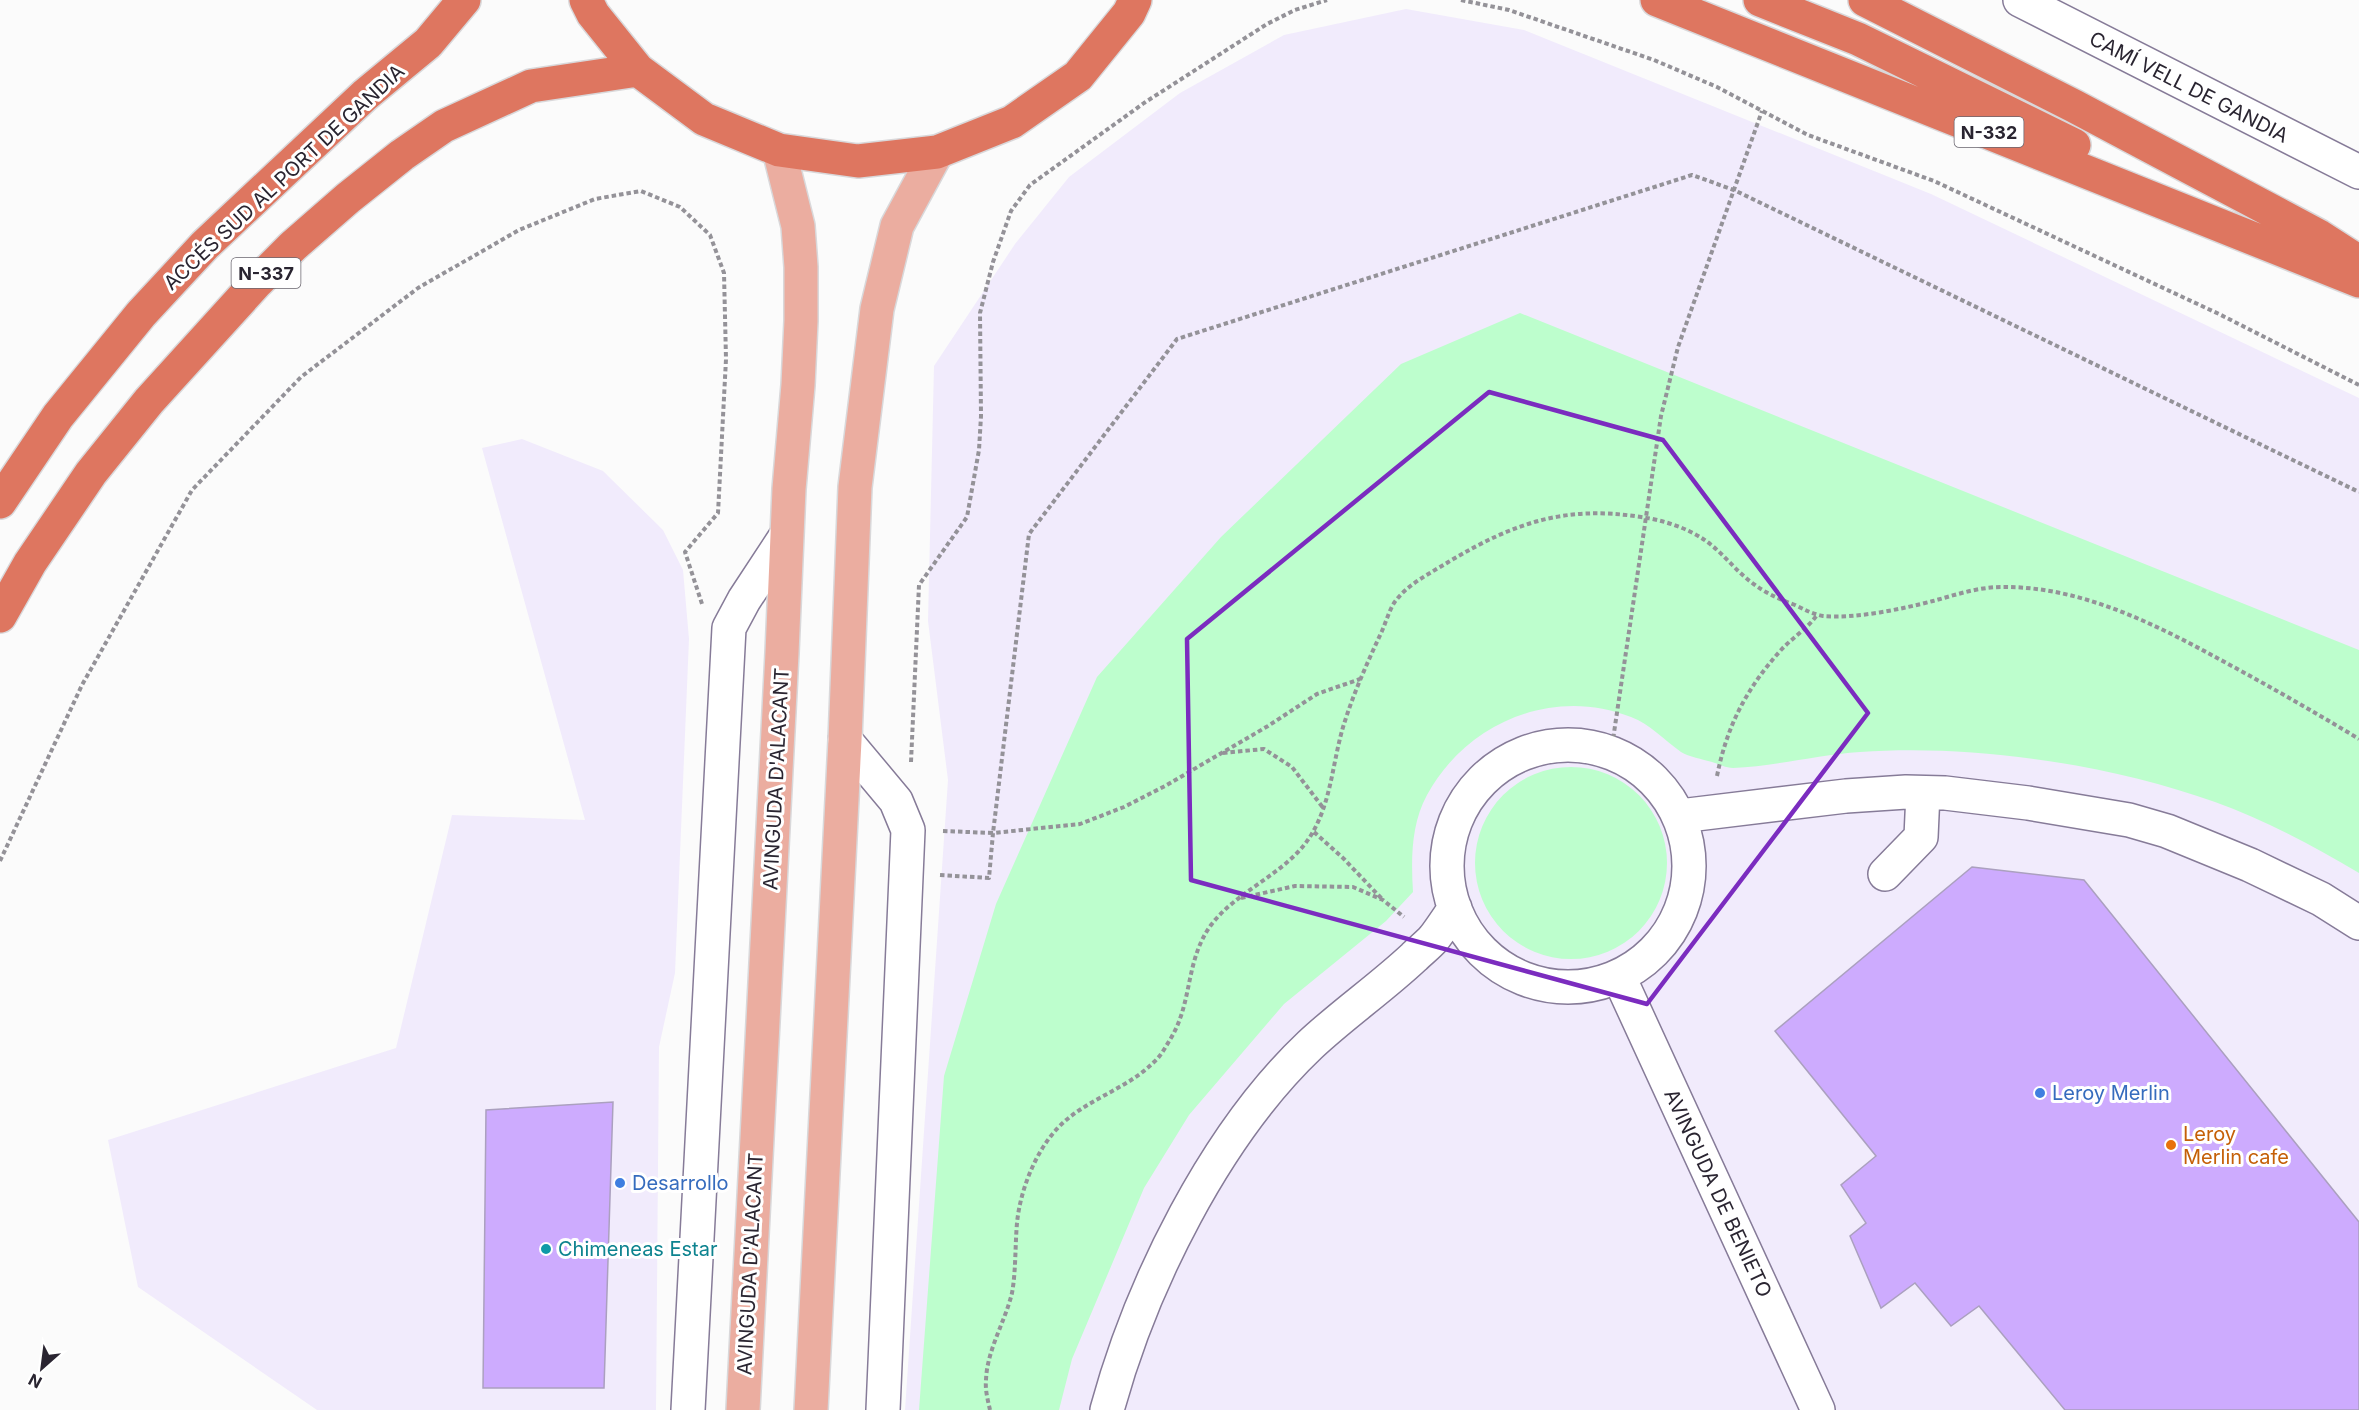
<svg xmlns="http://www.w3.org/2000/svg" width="2359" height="1410" viewBox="0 0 2359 1410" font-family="Inter,sans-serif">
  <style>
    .built { fill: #f1ebfc }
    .green { fill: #bdfecd }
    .building { fill: #cdabfe; stroke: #aba0bf; stroke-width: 1.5 }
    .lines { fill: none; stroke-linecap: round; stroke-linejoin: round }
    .minor-casing { stroke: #867b98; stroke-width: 36 }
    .major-casing { stroke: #d9d8da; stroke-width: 36 }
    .highway-casing { stroke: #d9d8da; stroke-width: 36 }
    .path { stroke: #949298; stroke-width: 4; stroke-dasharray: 4.5 3; stroke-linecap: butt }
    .minor { stroke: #fff; stroke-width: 33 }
    .major { stroke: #ebada0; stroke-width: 33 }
    .highway { stroke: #de7660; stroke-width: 33 }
    .marked { fill: none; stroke: #7b2cbf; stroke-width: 4.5; stroke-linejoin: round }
    .shop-dot { fill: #3f7fe0; stroke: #fff; stroke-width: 2 }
    .food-dot { fill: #e8710a; stroke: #fff; stroke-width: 2 }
    .culture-dot { fill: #0f9aa8; stroke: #fff; stroke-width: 2 }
    .labels { text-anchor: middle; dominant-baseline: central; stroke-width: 6; stroke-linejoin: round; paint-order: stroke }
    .shield { fill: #fff; stroke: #6a666f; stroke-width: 1.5 }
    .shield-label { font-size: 18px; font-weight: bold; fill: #2a2531 }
    .street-label { font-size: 20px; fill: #2a2531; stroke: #fff }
    .shop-label { font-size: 20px; fill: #366cbe; stroke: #fff; text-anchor: start }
    .food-label { font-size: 20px; fill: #c56008; stroke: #fff; text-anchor: start }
    .culture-label { font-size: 20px; fill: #0d838f; stroke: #fff; text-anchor: start }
  </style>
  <rect width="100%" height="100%" fill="#fbfbfb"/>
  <path class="built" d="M1406,9L1524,30L1931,194L2359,398V1410H905L948,780L928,621L934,366L1015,244L1069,177L1180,93L1284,35Z
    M522,439L603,471L663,530L683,570L689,639L675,973L659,1047L656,1410H317L138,1287L108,1140L396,1048L452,815L585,820L482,448Z"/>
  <path class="green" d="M1520,313L2359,650V873C2313,846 2265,820 2215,802C2109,764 1973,744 1860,752C1818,755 1775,766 1733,768C1726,768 1719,764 1712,762C1702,759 1689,757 1681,752C1664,740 1650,724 1631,717C1553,686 1466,723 1427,795C1411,824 1411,860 1413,892L1386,921L1284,1004L1189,1115L1144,1188L1072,1359L1059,1410H919L944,1076L996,904L1097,677L1221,537L1401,364Z
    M1475 863a96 96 0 1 1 192 0a96 96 0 1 1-192 0Z"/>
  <path class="building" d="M1972,867L2084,880L2359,1222V1410H2065L1979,1306L1951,1326L1915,1283L1881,1308L1850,1236L1866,1223L1841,1185L1876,1156L1775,1031Z
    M613,1102L604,1388H483L486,1110Z"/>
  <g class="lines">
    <defs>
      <path id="minor" d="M2020,0L2359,172
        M845,740L896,801L908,830L883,1410
        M1447 866a121 121 0 1 1 242 0a121 121 0 1 1-242 0Z
        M1680,816L1846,796L1906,792L1945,793L2028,803L2129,820L2167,831L2250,865L2321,899L2359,923
        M1885,874L1921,837L1923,793
        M1619,977L1818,1410
        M688,1410L729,628L744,600L786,536
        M1107,1410C1141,1285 1215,1135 1310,1045C1343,1014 1381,988 1414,957C1420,951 1428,945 1434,938C1441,929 1448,918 1455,908"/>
      <path id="major" d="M743,1410L782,653L789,489L798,385L801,321V267L798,226L779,150
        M811,1410L845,740L855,487L877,309L897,226L937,152"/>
      <path id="highway" d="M586,0L593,14L638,70L704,119L779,150L858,161L937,152L1012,122L1078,76L1129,13L1135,0
        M1657,0L2359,281
        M1760,0L1858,39L2074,145
        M1865,0L2074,106L2319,236L2359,262
        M0,502L58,416L141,314L205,245L365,95L428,43L464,0
        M0,616L30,563L91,473L149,401L257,282L293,246L348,198L402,155L444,126L531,86L638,70"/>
    </defs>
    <use href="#minor" class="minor-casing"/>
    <use href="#major" class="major-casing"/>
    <use href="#highway" class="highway-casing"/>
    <path class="path" d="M1461,0L1509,10L1654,60L1717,87L1808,135L1934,181L2219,314L2359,385
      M1223,753L1264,749L1292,767L1324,809
      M1611,753L1661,416L1678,347L1762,111
      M911,762L919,585L967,517L979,450L981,416L980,313L993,262L1011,211L1030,185L1144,103L1267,24L1295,10L1327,0
      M1717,776C1727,726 1746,689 1781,650C1792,638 1807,629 1817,615
      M943,831L993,833L1029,534L1177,339L1692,175L1734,190L2359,492
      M1314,832L1344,859L1382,899
      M0,861L82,685L192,490L301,377L418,288L519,230L595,199L641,191L680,207L710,235L724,273L726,359L718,513L685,552L702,604
      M940,875L989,878L993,833L1080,824L1124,807L1165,786L1268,726L1317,694L1360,679
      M1241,898L1295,886L1353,887L1383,900L1404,917
      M990,1410C988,1401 985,1390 986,1380C987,1350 1005,1322 1012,1293C1016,1271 1015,1246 1017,1223C1020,1192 1034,1155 1055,1131C1082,1100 1125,1091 1154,1062C1161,1056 1166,1046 1171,1038C1193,1001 1185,961 1211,925C1239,888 1292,872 1314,830C1332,797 1333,759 1344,724C1354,692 1368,661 1382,631C1386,622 1389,611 1394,603C1407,584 1431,573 1450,561C1514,523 1565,505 1641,517C1663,520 1688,528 1706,541C1723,553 1735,570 1751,582C1765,593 1779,599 1795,605C1805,610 1813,614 1823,616C1855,619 1902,609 1933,601C1955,595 1978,587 2002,587C2079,586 2153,623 2219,659C2267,685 2313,711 2359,739"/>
    <use href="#minor" class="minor"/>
    <use href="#major" class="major"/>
    <use href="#highway" class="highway"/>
  </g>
  <path class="marked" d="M1489,392L1663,440L1868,713L1647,1004L1191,880L1187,639Z"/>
  <g class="shop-dot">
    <circle cx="2040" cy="1093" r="6"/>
    <circle cx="620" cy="1183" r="6"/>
  </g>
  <circle class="food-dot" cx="2171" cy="1145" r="6"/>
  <circle class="culture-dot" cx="546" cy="1249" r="6"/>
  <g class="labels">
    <g class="shield">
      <rect x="1954.5" y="117" width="69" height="30" rx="4.5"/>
      <rect x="231.5" y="258" width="69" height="30" rx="4.5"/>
    </g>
    <g class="shield-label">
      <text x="1989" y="132">N-332</text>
      <text x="266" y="273">N-337</text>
    </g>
    <g class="street-label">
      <text transform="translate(2189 87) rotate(27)">CAMÍ VELL DE GANDIA</text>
      <text transform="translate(284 177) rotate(-43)">ACCÉS SUD AL PORT DE GANDIA</text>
      <text transform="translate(776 779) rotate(-87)">AVINGUDA D'ALACANT</text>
      <text transform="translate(1718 1193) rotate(65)">AVINGUDA DE BENIETO</text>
      <text transform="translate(750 1264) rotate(-87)">AVINGUDA D'ALACANT</text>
    </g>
    <g class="shop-label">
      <text x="2052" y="1093">Leroy Merlin</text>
      <text x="632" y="1183">Desarrollo</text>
    </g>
    <g class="food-label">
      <text x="2183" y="1134">Leroy<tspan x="2183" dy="23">Merlin cafe</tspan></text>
    </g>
    <g class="culture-label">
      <text x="558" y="1249">Chimeneas Estar</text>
    </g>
  </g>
  <g transform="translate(42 1368) rotate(208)" stroke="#ffffff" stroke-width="4.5" paint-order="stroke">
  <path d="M0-4.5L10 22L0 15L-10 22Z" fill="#2a2531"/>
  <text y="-9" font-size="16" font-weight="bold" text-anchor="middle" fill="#2a2531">N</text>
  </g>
</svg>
